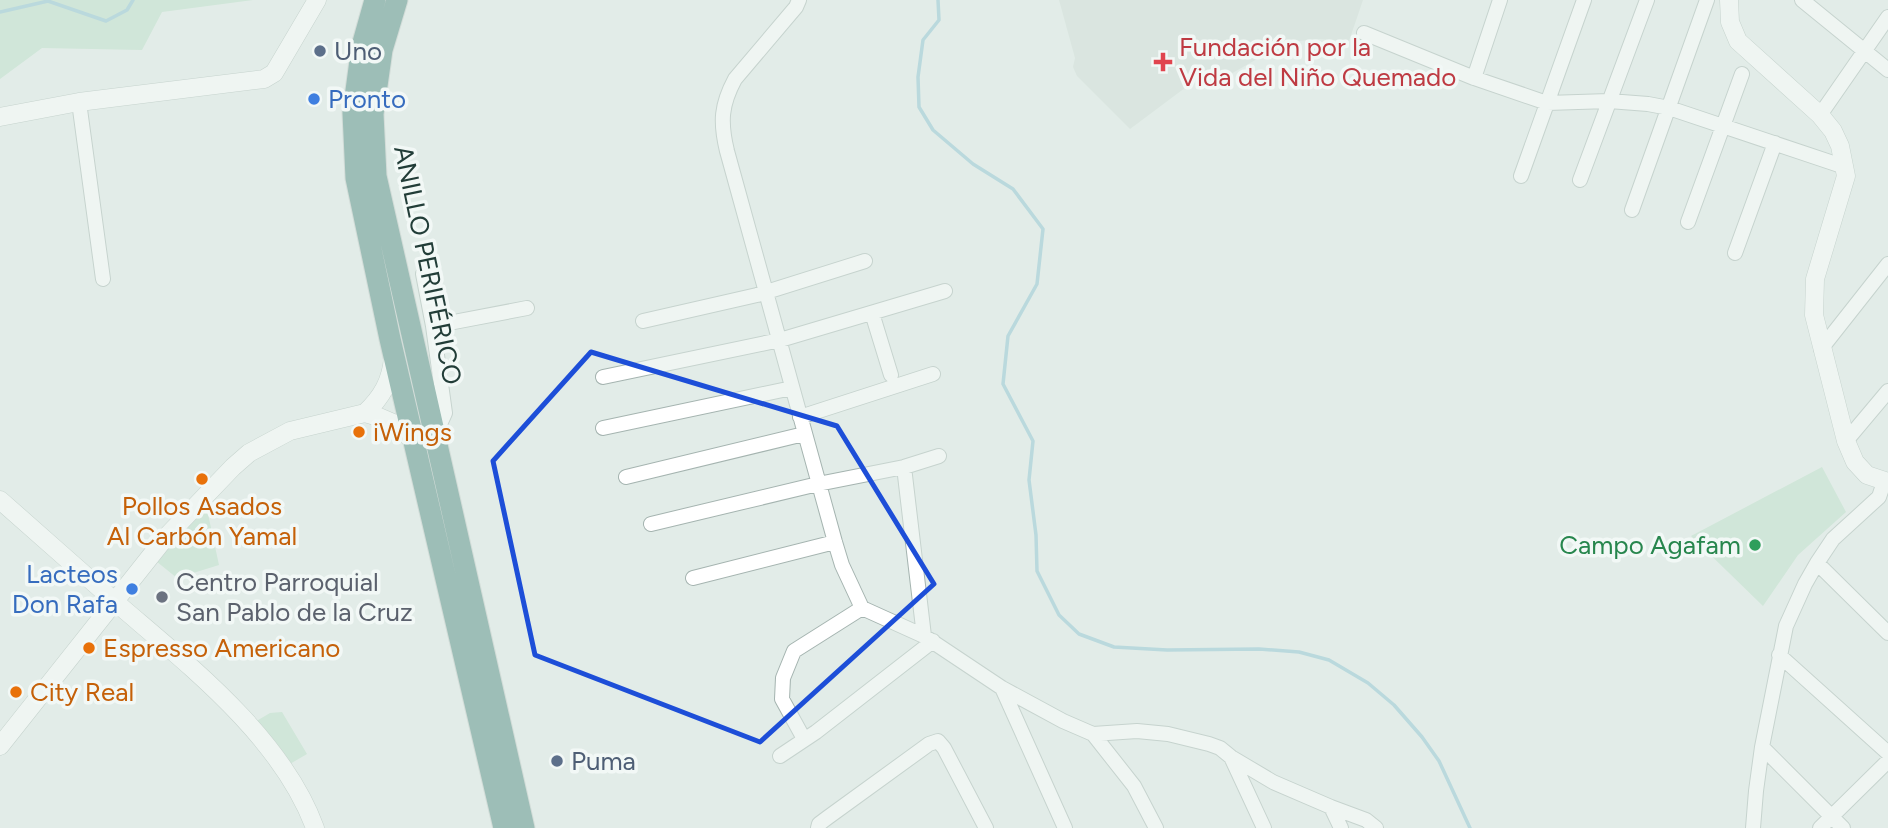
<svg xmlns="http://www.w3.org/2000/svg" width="1888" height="828" viewBox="0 0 1888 828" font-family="Figtree,sans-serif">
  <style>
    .built { fill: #d0dcd7 }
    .green { fill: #baddc7 }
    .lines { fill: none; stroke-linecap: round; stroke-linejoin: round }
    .stream { stroke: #8ac0d1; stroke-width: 3.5 }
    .minor-casing { stroke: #a5b4b0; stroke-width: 16 }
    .tertiary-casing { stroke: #a5b4b0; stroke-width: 19 }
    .trunk-casing { stroke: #c1c9c7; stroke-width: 23 }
    .minor { stroke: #fff; stroke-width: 14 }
    .tertiary { stroke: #fff; stroke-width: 18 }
    .trunk { stroke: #4a857c; stroke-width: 21 }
    .marked { fill: none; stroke: #1d4ed8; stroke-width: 5; stroke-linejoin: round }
    .service-dot { fill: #5c6f8a; stroke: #f2f8f6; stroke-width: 2.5 }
    .health-dot { fill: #e0444e; stroke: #f2f8f6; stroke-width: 2.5 }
    .shop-dot { fill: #3f7fe0; stroke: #f2f8f6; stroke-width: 2.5 }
    .food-dot { fill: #e8710a; stroke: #f2f8f6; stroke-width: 2.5 }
    .leisure-dot { fill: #2e9e5b; stroke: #f2f8f6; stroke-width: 2.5 }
    .worship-dot { fill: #6b7280; stroke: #f2f8f6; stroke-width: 2.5 }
    .labels { text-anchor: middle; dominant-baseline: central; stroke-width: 7; stroke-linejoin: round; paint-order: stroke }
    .health-label { font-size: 26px; fill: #be3a42; stroke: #f2f8f6; text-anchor: start }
    .service-label { font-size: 26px; fill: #4e5e75; stroke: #f2f8f6; text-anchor: start }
    .shop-label { font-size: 26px; fill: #366cbe; stroke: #f2f8f6; text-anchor: start }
    .street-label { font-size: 26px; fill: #223d38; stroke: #f2f8f6 }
    .food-label { font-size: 26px; fill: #c56008; stroke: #f2f8f6; text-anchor: start }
    .leisure-label { font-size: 26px; fill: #27864d; stroke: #f2f8f6; text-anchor: end }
    .worship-label { font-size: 26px; fill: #5b616d; stroke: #f2f8f6; text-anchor: start }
  </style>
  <rect width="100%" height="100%" fill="#e2ece8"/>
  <path class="built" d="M1059,0H1363L1349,41L1319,39L1287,42L1222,79L1213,67L1130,129L1077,76L1073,67L1075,58Z"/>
  <path class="green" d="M0,0H253L162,12L142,50L42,48L0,79Z
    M1822,467L1846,512L1798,555L1763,606L1691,536Z
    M205,500L219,565L177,578L151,557Z
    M282,712L307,754L283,768L250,725L270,713Z"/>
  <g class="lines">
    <path class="stream" d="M938,0L939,20L923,40L918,77L919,107L933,130L973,164L1013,189L1043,229L1037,284L1008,336L1003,384L1033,441L1029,480L1036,535L1037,571L1059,615L1079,634L1114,647L1167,650L1259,649L1299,652L1329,660L1368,683L1394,705L1422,737L1439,761L1470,828
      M0,12L48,1L106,21L127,10L133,0"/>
    <defs>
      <path id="minor" d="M799,0L796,7L735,79C721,105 720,122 727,151L835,542L842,565L862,608L924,636L1002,688L1063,721L1093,734L1134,786L1156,828
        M1802,0L1888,70
        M1364,33L1474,78L1547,103L1609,101L1648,104L1669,108L1845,167
        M1474,78L1500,0
        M79,102L103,279
        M1820,115L1888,17
        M1521,176L1584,0
        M1580,180L1647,0
        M1632,210L1707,0
        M1688,222L1742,74
        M1735,253L1775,143
        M423,274L433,326L445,413L435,435
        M872,313L891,375
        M643,321L757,295L865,261
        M433,326L527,308
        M1821,349L1888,264
        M603,377L780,340L945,291
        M800,417L933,374
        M603,428L792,388
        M1846,441L1888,391
        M904,467L924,636
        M626,477L804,434
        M651,524L818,484L904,467L939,456
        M1817,563L1888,633
        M693,578L835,542
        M1779,655L1888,753
        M1002,688L1065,828
        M1093,734L1137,731L1168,734L1209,744L1220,748L1231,757L1273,782L1331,807L1366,820L1376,828
        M804,739L782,699L783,678L794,651L862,608
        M1762,747L1843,828
        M780,756L816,732L933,641
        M1231,757L1264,828
        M1331,807L1341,828
        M818,828L819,824L827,818L929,744L938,741L944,748L986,828
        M1753,828L1756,791L1762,747L1786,626L1805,584L1817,563L1833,539L1879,497L1884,482
        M1820,828L1888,761"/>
      <path id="tertiary" d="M1729,0L1730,22L1738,41L1820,115L1833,131L1840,146L1846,176L1815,279L1814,315L1846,441L1855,462L1867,475L1888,482
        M0,117L79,102L264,79L274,73L277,68L317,0
        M365,413C382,397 391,381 393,358
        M0,500C40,535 80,571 120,606C191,667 282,738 315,828
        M0,746L165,538L233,467L249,453L290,431L365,413L379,417L393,423L405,432L414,443"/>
      <path id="trunk" d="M375,0L362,46L353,113L356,178L390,339L504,828
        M397,0L382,50L373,114L376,176L524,828"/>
    </defs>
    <use href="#minor" class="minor-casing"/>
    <use href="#tertiary" class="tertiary-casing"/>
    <use href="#trunk" class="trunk-casing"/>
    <use href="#minor" class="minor"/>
    <use href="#tertiary" class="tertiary"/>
    <use href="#trunk" class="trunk"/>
  </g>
  <path d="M0 0H1888V828H0ZM591,352L837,426L934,584L760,742L535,655L493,461Z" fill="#e2ece8" fill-opacity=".55" fill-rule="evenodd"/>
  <path class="marked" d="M591,352L837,426L934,584L760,742L535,655L493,461Z"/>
  <g class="service-dot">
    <circle cx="320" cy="51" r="7"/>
    <circle cx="557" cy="761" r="7"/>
  </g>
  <path class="health-dot" d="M1159.5 51.5h7v7h7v7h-7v7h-7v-7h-7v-7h7z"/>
  <g class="shop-dot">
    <circle cx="314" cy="99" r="7"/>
    <circle cx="132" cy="589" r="7"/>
  </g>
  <g class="food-dot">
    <circle cx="359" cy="432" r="7"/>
    <circle cx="202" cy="479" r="7"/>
    <circle cx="89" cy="648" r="7"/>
    <circle cx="16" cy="692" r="7"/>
  </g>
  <circle class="leisure-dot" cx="1755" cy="545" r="7"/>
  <circle class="worship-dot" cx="162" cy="597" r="7"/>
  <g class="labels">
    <g class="health-label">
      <text x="1179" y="47">Fundación por la<tspan x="1179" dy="30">Vida del Niño Quemado</tspan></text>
    </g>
    <g class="service-label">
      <text x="334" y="51">Uno</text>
      <text x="571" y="761">Puma</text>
    </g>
    <g class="shop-label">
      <text x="328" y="99">Pronto</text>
      <text x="118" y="574" text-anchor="end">Lacteos<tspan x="118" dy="30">Don Rafa</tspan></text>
    </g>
    <g class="street-label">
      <text transform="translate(428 265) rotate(78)">ANILLO PERIFÉRICO</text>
    </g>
    <g class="food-label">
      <text x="373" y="432">iWings</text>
      <text x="202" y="506" text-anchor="middle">Pollos Asados<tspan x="202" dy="30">Al Carbón Yamal</tspan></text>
      <text x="103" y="648">Espresso Americano</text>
      <text x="30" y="692">City Real</text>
    </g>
    <g class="leisure-label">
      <text x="1741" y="545">Campo Agafam</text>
    </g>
    <g class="worship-label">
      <text x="176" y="582">Centro Parroquial<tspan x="176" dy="30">San Pablo de la Cruz</tspan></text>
    </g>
  </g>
</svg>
